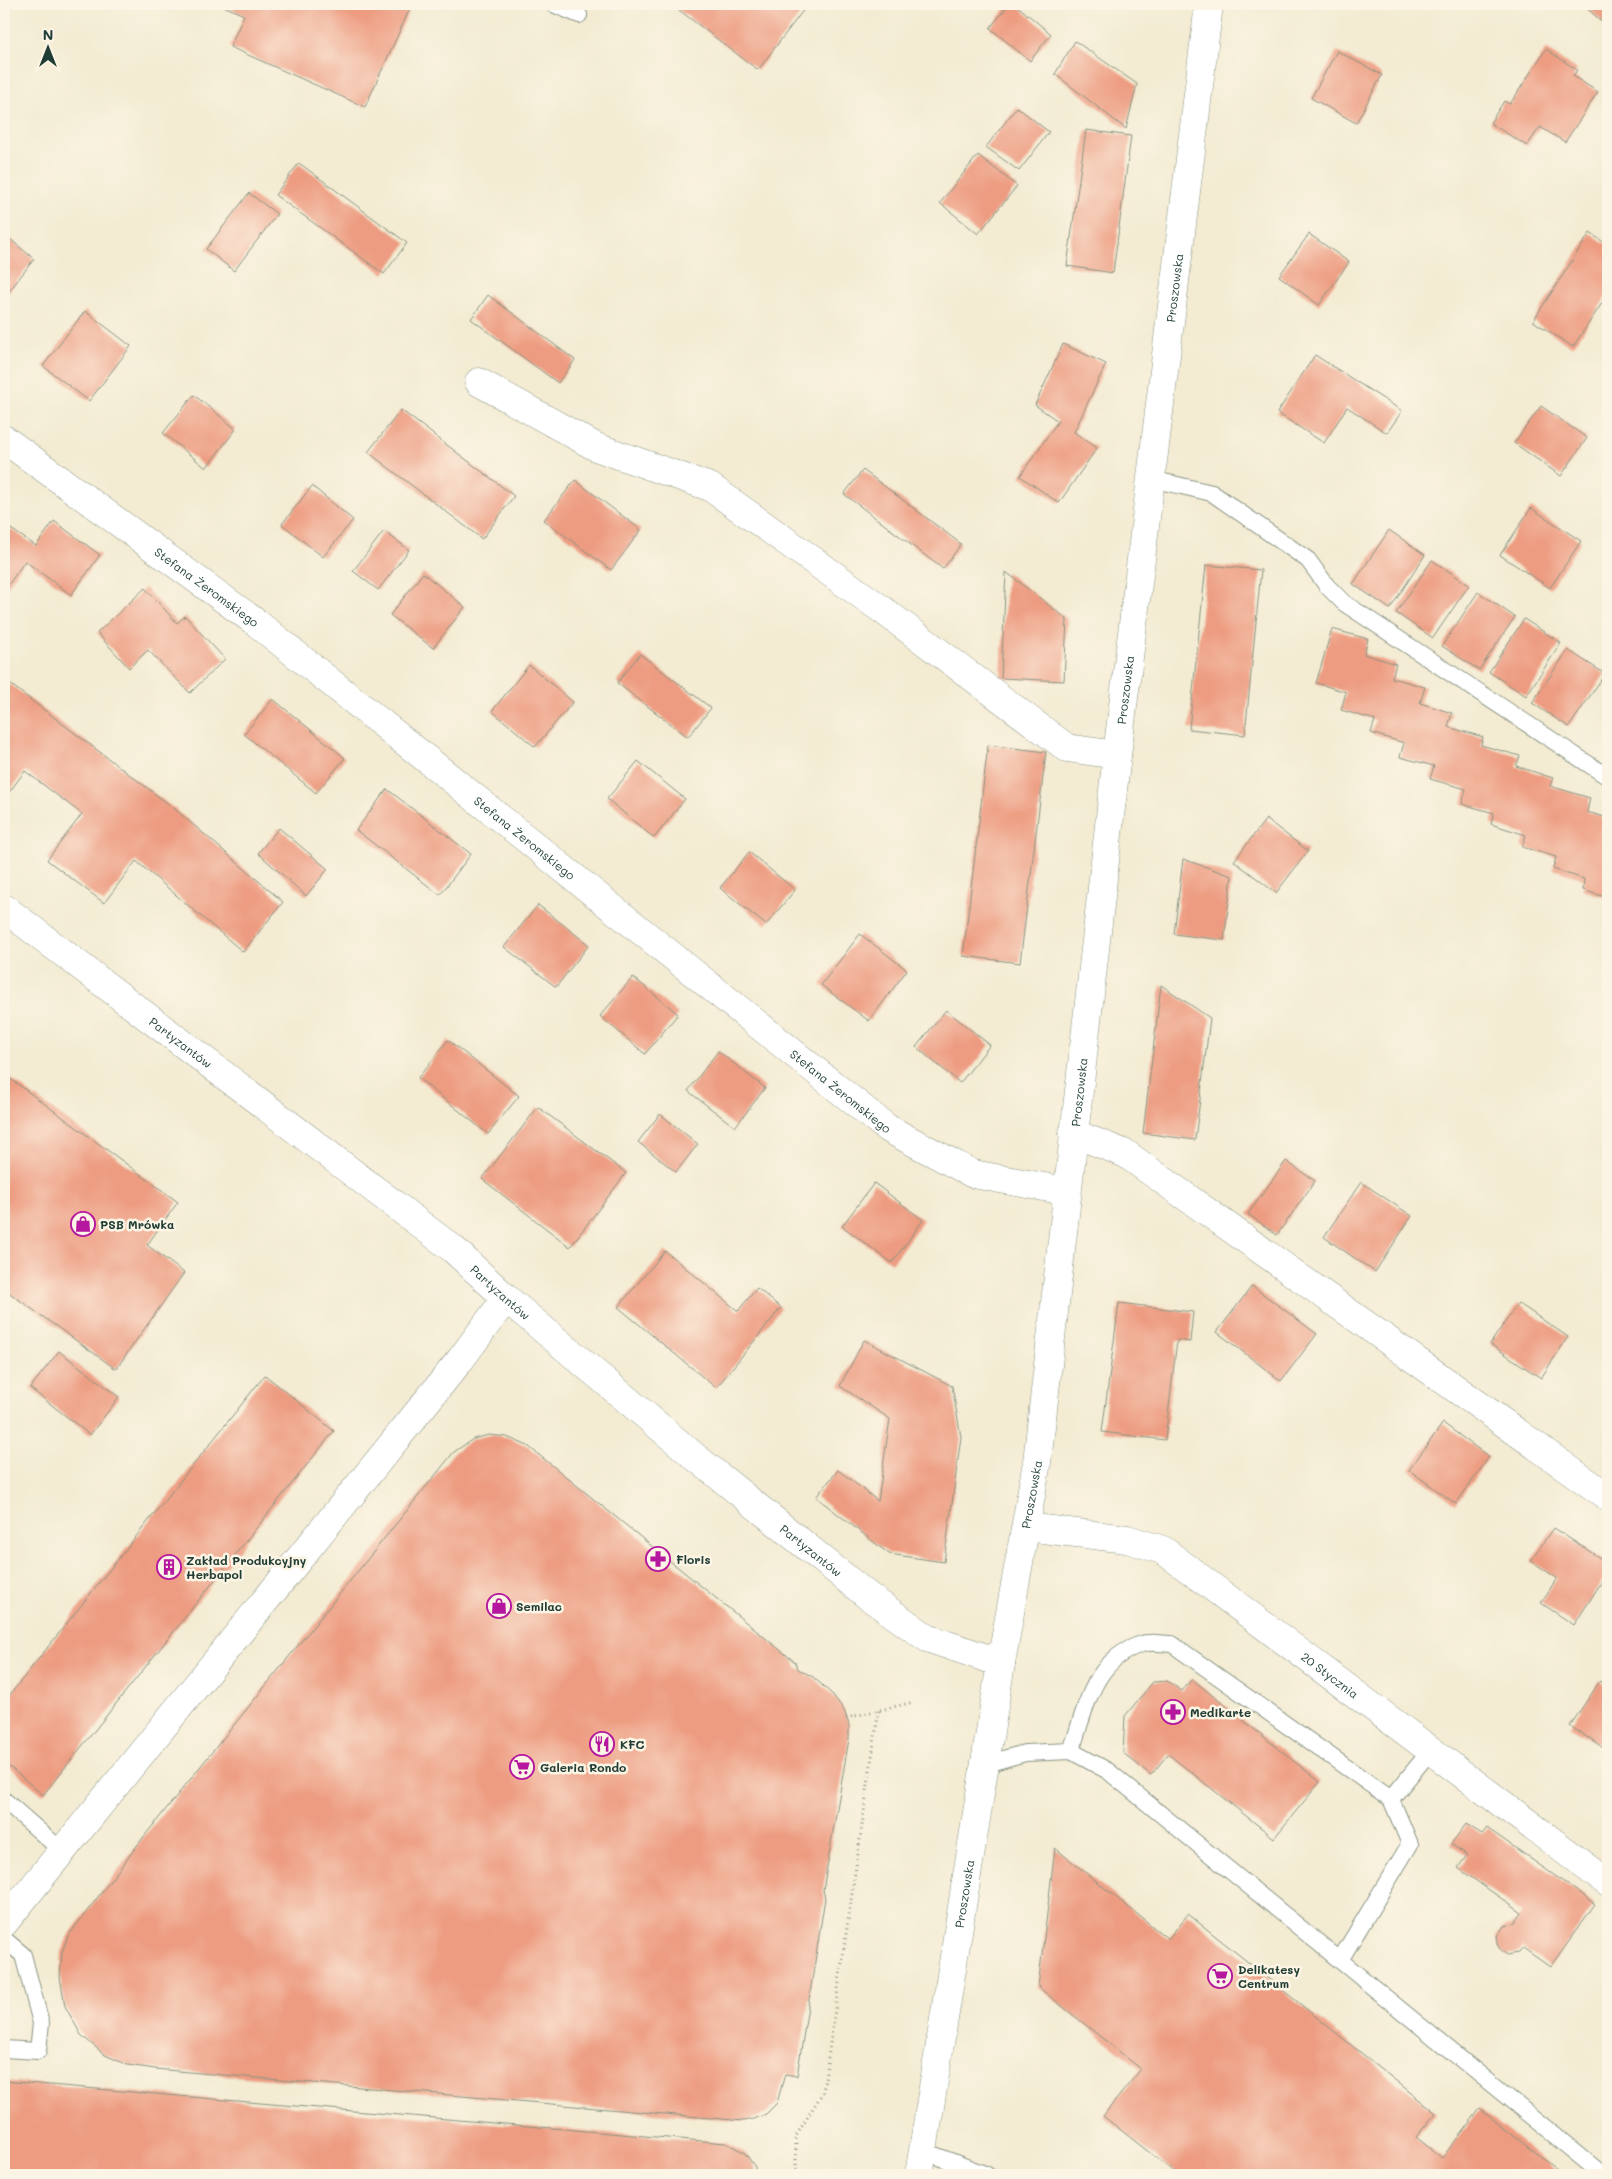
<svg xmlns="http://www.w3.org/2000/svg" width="1612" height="2179" viewBox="0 0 1612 2179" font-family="Mali,sans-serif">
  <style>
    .building { fill: #ed9c81 }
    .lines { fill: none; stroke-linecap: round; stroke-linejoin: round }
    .service-casing { stroke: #899483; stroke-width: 18 }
    .minor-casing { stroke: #899483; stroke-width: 29 }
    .secondary-casing { stroke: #899483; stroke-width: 29 }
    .path { stroke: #899483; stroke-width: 3; stroke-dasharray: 1 4; stroke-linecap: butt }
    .service { stroke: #fff; stroke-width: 16 }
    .minor { stroke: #fff; stroke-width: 28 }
    .secondary { stroke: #fff; stroke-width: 28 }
    .labels { text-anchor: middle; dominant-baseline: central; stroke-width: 5; stroke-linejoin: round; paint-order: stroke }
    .street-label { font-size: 12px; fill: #1f3d34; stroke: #fcf5e5 }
    .poi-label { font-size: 12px; font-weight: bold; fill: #1f3d34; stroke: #fcf5e5; text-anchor: start }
  </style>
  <rect width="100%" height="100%" fill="#fcf5e5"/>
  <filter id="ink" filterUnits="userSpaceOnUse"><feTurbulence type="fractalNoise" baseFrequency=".02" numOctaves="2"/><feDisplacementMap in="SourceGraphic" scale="10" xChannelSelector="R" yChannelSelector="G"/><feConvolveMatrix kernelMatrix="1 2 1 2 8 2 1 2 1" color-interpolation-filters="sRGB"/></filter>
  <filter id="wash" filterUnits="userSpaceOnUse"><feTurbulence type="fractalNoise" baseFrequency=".0096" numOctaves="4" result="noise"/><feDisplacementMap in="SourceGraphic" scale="20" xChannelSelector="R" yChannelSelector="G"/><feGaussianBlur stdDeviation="1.12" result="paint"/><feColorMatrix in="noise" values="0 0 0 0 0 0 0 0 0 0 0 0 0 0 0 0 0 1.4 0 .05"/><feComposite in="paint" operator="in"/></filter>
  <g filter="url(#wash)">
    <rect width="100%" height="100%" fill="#f3ebd2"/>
    <g id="blocks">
      <path class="building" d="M219,4H412L365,107L230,47L244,15Z
        M671,4H808L758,70Z
        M1009,4H1015L1051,34L1030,61L990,28Z
        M1582,4H1608V25L1607,26Z
        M1075,41L1137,84L1126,129L1055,74Z
        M1546,49L1577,70L1573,76L1598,92L1565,142L1540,127L1527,146L1490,123L1504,101L1510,104Z
        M1337,51L1382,75L1356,123L1311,98Z
        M1017,107L1049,132L1019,171L986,147Z
        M1086,130L1131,136L1113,273L1067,266Z
        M978,155L1017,186L978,234L940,203Z
        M299,163L407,243L384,274L275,195Z
        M249,193L277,214L234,271L206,249Z
        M1590,233L1608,245V294L1573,347L1533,321Z
        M4,234L34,259L4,298Z
        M1309,234L1349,262L1319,305L1279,276Z
        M488,295L575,360L558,383L471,319Z
        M85,311L131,346L89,401L43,366Z
        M1063,344L1106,364L1074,432L1097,448L1059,503L1020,476L1058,421L1035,405Z
        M1315,355L1402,411L1387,433L1347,407L1324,443L1277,413Z
        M194,395L236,429L206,468L163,433Z
        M1541,406L1587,438L1561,476L1514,443Z
        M401,410L514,496L482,539L368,452Z
        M863,470L961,544L943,569L844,494Z
        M575,480L641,530L611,570L544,520Z
        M312,486L353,520L323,557L282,524Z
        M1531,508L1581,541L1550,588L1500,555Z
        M54,521L100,555L71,595L25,561L6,588L4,586V540L11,529L36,546Z
        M1389,530L1425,555L1390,609L1353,584Z
        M384,531L409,550L378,590L353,571Z
        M1432,560L1469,585L1433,638L1396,613Z
        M1206,565L1261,570L1245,735L1189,729Z
        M1006,572L1067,619L1064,681L1001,678Z
        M423,573L465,607L433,648L390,615Z
        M145,588L177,623L185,616L225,659L190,693L148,650L129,668L97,633Z
        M1478,592L1515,617L1479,670L1442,646Z
        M1524,619L1561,643L1526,696L1489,672Z
        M1332,629L1368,639L1364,654L1396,664L1392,678L1425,687L1420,703L1452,713L1448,727L1483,737L1481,745L1520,756L1516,766L1553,778L1550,786L1590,798L1587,812L1608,818V898L1583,890L1584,879L1553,869L1556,857L1522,847L1526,835L1491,824L1494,813L1462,804L1466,789L1430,779L1434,766L1400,757L1404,743L1371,733L1375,720L1341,710L1346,692L1316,683Z
        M1568,650L1605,674L1569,727L1532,703Z
        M640,654L711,708L688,737L617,683Z
        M529,665L573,702L535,747L492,711Z
        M10,684L175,809L283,902L243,952L136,861L104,903L47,860L82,814L25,771L4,799V692Z
        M273,699L345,758L316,793L244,734Z
        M988,745L1046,752L1020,963L963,956Z
        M638,761L685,799L654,838L607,799Z
        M387,789L471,854L440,895L356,830Z
        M1266,819L1308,851L1276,893L1234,861Z
        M279,828L328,869L306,896L258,853Z
        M749,852L795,890L766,925L720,888Z
        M1183,859L1232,876L1224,940L1174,934Z
        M538,905L589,945L556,987L504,947Z
        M860,934L907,970L869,1021L821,985Z
        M633,977L678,1014L645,1054L600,1016Z
        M1161,985L1210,1018L1195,1140L1143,1133Z
        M946,1010L990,1045L960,1083L916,1047Z
        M448,1040L519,1096L488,1134L418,1078Z
        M718,1051L765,1088L735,1127L688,1091Z
        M4,1074L178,1202L147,1245L184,1273L116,1369L4,1289Z
        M538,1107L626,1173L570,1247L482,1179Z
        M660,1114L698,1144L676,1172L638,1142Z
        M1286,1161L1315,1181L1277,1235L1248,1214Z
        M1361,1182L1412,1216L1375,1272L1324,1237Z
        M874,1183L923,1220L892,1263L842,1226Z
        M665,1251L738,1311L757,1288L781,1308L716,1388L618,1307Z
        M1252,1286L1317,1334L1281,1381L1217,1332Z
        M1119,1303L1193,1312L1190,1342L1177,1340L1165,1440L1102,1432Z
        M1518,1303L1568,1337L1541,1378L1490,1344Z
        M864,1340L952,1386L961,1437L944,1562L889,1554L816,1497L838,1470L878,1501L890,1419L840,1386Z
        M59,1351L119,1397L90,1435L30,1388Z
        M265,1375L334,1431L43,1795L4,1762V1702Z
        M1443,1423L1489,1457L1456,1504L1409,1470Z
        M489,1435L507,1437L528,1446L795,1662L798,1669L813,1677L833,1695L844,1710L849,1725V1739L823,1890L825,1898L797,2076L785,2074L777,2103L766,2114L754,2119L744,2121L155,2069L128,2065L105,2055L81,2035L65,2006L60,1977L62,1952L68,1936L146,1834L454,1452L473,1439Z
        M1553,1528L1608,1563V1572L1574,1625L1541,1603L1557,1578L1531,1561Z
        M1192,1679L1320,1782L1274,1838L1168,1754L1151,1775L1123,1753L1125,1716L1153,1682L1167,1681L1182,1691Z
        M1600,1681L1608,1686V1751L1570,1726Z
        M1466,1824L1482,1834L1487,1828L1595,1904L1550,1967L1523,1948L1519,1953L1507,1955L1499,1948L1497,1936L1504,1926L1515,1923L1522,1913L1458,1868L1467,1855L1451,1844Z
        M1055,1848L1168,1939L1188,1914L1436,2113L1416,2137L1442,2158L1480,2109L1563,2175H1178L1103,2116L1141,2069L1038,1987Z
        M4,2081L726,2143L745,2153L755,2167L756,2175H4Z"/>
    </g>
  </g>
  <g filter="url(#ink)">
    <use href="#blocks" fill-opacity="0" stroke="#899483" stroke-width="1"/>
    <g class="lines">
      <defs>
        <path id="service" d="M553,4L579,15
          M1151,479L1212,493L1308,560L1327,586L1344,603L1608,777
          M1071,1751C1086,1708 1093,1659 1142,1644C1150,1641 1163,1644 1172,1644L1391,1799
          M986,1764L1025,1753L1071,1751L1108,1771L1603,2175
          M4,1800L62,1851
          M4,1939L23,1955L41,2023L38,2051L4,2049
          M1340,1960L1410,1844L1391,1799L1430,1751
          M921,2150L987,2175"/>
        <g id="minor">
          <path d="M479,382L596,447L710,487L884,611L1067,748L1117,755"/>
          <path id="s1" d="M4,439L258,624L887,1128L973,1174L1066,1191"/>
          <path id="s2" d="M4,908L453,1249L506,1298L694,1456L868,1596L927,1638L1001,1663"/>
          <path d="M1073,1133L1126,1154L1608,1497"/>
          <path id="s3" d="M1026,1527L1127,1539L1163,1550L1608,1883"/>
          <path d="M4,1923L461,1359L506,1298"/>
        </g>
        <g id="secondary">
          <path id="s4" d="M919,2175L1001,1663L1037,1462L1117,755L1209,4"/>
        </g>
      </defs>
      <use href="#service" class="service-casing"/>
      <use href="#minor" class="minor-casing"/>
      <use href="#secondary" class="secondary-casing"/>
      <path class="path" d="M846,1718L914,1702
        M796,2175V2136L823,2092L879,1709"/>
      <use href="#service" class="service"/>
      <use href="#minor" class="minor"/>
      <use href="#secondary" class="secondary"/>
    </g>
  </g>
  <defs>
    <symbol id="shop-ring" viewBox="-11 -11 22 22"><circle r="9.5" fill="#fcf5e5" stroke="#b5179e" stroke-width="1.5"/><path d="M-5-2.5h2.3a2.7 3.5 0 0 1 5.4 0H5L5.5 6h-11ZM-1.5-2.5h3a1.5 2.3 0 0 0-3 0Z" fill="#b5179e"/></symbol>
    <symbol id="pharmacy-ring" viewBox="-11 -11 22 22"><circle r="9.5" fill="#fcf5e5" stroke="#b5179e" stroke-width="1.5"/><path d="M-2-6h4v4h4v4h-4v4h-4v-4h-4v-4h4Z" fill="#b5179e"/></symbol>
    <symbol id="building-ring" viewBox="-11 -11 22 22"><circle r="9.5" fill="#fcf5e5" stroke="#b5179e" stroke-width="1.5"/><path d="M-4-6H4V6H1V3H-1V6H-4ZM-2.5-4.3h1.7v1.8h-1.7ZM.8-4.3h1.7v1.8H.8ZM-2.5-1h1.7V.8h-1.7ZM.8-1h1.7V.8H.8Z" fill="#b5179e"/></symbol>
    <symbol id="restaurant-ring" viewBox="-11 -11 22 22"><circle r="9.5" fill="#fcf5e5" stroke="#b5179e" stroke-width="1.5"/><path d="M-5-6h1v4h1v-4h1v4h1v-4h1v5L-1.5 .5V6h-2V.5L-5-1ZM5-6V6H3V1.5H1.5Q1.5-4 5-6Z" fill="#b5179e"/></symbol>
    <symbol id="supermarket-ring" viewBox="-11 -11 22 22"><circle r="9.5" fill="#fcf5e5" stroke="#b5179e" stroke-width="1.5"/><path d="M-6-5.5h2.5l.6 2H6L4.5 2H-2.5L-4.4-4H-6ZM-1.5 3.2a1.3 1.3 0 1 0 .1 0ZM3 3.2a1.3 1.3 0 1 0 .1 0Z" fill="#b5179e"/></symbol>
  </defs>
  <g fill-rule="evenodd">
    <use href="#shop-ring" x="69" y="1210" width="28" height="28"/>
    <use href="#pharmacy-ring" x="644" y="1545" width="28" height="28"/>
    <use href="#building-ring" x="155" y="1553" width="28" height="28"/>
    <use href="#shop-ring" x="485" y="1592" width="28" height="28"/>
    <use href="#pharmacy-ring" x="1159" y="1698" width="28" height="28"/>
    <use href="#restaurant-ring" x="588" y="1730" width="28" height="28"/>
    <use href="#supermarket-ring" x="508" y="1753" width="28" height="28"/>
    <use href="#supermarket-ring" x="1206" y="1962" width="28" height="28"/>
  </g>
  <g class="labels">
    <g class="street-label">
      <text stroke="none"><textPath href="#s4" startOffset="1905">Proszowska</textPath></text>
      <text stroke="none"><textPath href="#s1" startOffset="251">Stefana Żeromskiego</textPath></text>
      <text stroke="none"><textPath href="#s4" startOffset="1500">Proszowska</textPath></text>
      <text stroke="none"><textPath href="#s1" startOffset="656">Stefana Żeromskiego</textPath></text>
      <text stroke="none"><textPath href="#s2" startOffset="222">Partyzantów</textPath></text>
      <text stroke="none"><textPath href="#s1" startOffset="1061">Stefana Żeromskiego</textPath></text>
      <text stroke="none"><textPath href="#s4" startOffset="1095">Proszowska</textPath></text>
      <text stroke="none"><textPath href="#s2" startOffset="628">Partyzantów</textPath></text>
      <text stroke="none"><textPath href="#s4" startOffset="690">Proszowska</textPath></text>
      <text stroke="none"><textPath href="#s2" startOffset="1032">Partyzantów</textPath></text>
      <text stroke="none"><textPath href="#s3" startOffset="348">20 Stycznia</textPath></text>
      <text stroke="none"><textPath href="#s4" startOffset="285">Proszowska</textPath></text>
    </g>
    <g class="poi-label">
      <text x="100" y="1224">PSB Mrówka</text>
      <text x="676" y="1559">Floris</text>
      <text x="186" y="1560">Zakład Produkcyjny<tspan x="186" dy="14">Herbapol</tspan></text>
      <text x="516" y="1606">Semilac</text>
      <text x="1190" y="1712">Medikarte</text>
      <text x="620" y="1744">KFC</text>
      <text x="540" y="1767">Galeria Rondo</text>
      <text x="1238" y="1969">Delikatesy<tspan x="1238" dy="14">Centrum</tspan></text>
    </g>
  </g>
  <rect width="1612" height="2179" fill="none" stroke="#fcf5e5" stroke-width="20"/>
  <g transform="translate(48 48)" stroke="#fcf5e5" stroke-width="4" paint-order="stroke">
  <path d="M0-4L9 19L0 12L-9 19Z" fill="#1f3d34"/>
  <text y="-8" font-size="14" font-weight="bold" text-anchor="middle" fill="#1f3d34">N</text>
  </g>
</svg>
